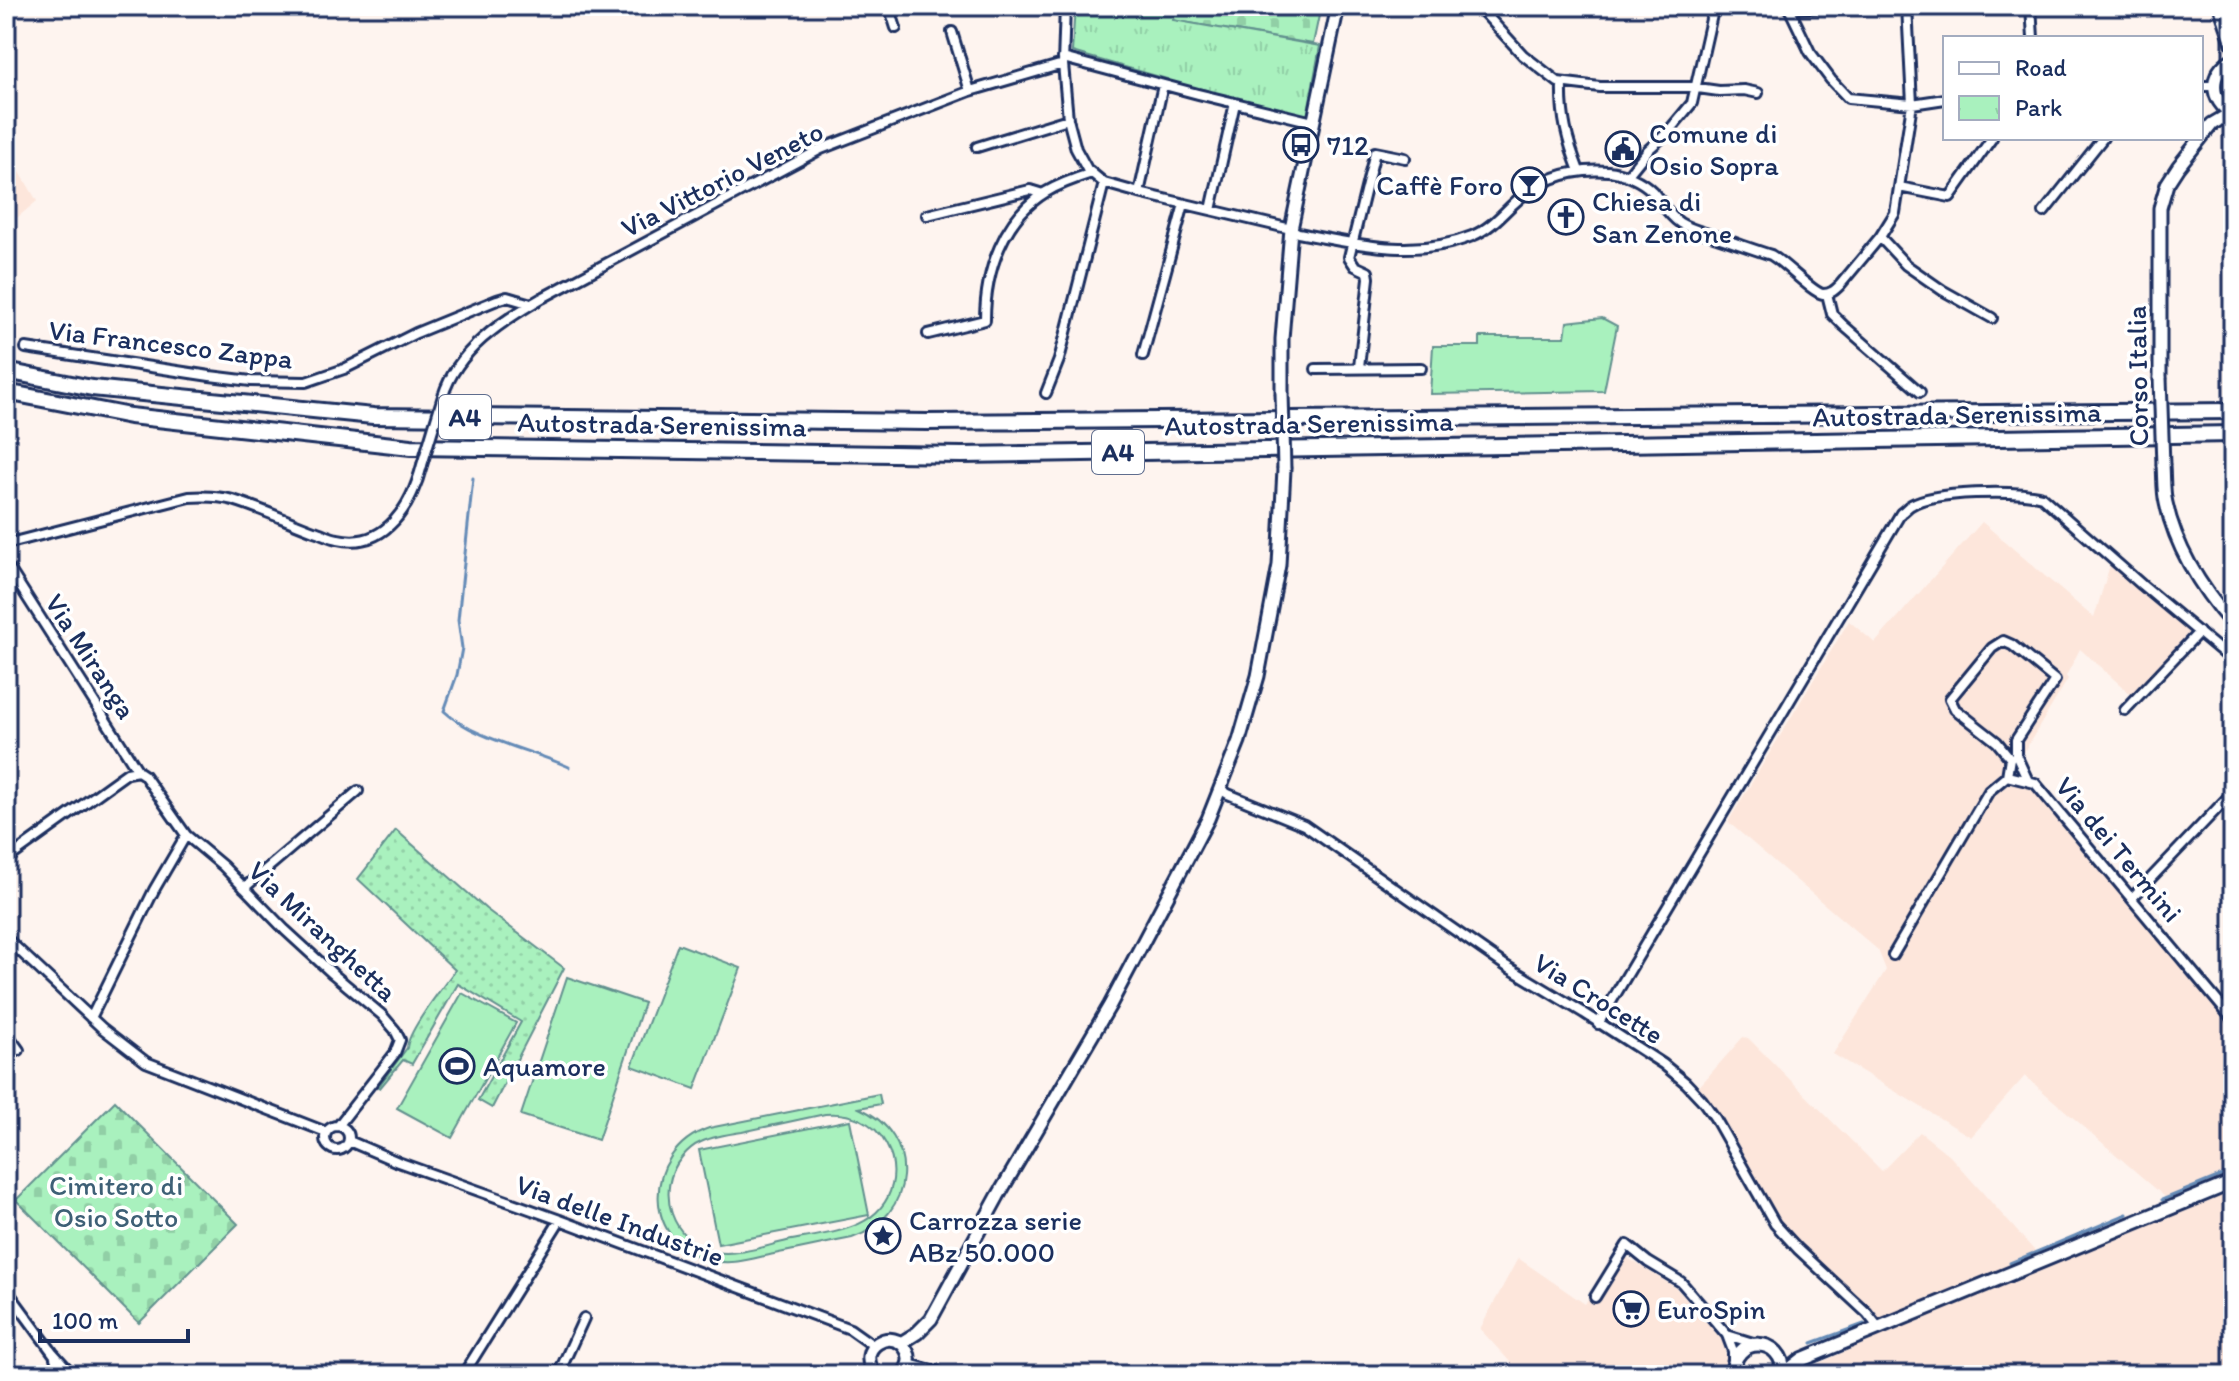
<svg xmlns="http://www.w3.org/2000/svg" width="2239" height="1381" viewBox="0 0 2239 1381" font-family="Itim,sans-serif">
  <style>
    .built { fill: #fde6db }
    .grass { fill: url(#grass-dots); stroke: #62908e; stroke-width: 2 }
    .cemetery { fill: url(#cemetery-stones); stroke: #62908e; stroke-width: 2 }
    .park { fill: url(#park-tufts); stroke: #62908e; stroke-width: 2 }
    .garden { fill: #a9f1be; stroke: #62908e; stroke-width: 2; fill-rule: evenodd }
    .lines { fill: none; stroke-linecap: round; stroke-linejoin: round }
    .stream { stroke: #658bb7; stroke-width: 3 }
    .street-casing { stroke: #1b2f5e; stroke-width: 14 }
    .secondary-casing { stroke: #1b2f5e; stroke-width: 17 }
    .primary-casing { stroke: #1b2f5e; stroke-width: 18 }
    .highway-casing { stroke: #1b2f5e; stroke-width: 20 }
    .street { stroke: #fff; stroke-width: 8 }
    .secondary { stroke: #fff; stroke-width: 11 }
    .primary { stroke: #fff; stroke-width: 12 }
    .highway { stroke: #fff; stroke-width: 14 }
    .street-bridge-casing { stroke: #1b2f5e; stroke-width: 14; stroke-linecap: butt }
    .secondary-bridge-casing { stroke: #1b2f5e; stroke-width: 17; stroke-linecap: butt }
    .street-bridge { stroke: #fff; stroke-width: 8 }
    .secondary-bridge { stroke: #fff; stroke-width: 11 }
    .labels { text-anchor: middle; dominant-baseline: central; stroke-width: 7; stroke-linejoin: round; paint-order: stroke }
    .shield { fill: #fff; stroke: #5f6d8e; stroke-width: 2 }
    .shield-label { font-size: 26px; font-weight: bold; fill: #1b2f5e }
    .poi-label { font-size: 28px; fill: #1b2f5e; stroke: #fff; text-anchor: start }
    .street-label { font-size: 28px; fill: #1b2f5e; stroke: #fff }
    .park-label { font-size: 28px; fill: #3e6076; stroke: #fff }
  </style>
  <defs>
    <pattern id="grass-dots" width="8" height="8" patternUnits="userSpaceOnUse" patternTransform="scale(2)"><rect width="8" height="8" fill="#a9f1be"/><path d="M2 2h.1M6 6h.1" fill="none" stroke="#91cfa6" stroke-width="1.8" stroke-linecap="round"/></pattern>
    <pattern id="cemetery-stones" width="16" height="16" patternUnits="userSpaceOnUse" patternTransform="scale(2)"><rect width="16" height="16" fill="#a9f1be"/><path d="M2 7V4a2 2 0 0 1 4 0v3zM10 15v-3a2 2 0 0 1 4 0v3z" fill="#91cfa6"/></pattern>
    <pattern id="park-tufts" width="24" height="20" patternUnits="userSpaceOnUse" patternTransform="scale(2)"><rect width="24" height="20" fill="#a9f1be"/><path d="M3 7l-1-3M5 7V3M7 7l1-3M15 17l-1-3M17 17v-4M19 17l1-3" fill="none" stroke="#91cfa6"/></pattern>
  </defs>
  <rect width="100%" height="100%" fill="#fef4ef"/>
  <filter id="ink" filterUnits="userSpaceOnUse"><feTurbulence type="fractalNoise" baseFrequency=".0125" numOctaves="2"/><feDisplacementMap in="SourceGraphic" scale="16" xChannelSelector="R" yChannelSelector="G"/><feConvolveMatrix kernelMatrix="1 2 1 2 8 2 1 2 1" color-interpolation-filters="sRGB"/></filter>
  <g filter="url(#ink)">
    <path class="built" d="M6,148L37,201L6,227Z
      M1982,522L2094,618L2110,565L2194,633L2134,697L2080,649L2066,676L2068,679L2022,755L2032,786L2129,899L2233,1025V1179L2172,1203L2025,1076L1971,1137L1833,1054L1886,970L1878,950L1728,822L1849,621L1875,643Z
      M1743,1037L1748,1038L1882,1171L1920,1132L1949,1155L2041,1258L1881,1324L1813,1259L1776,1218L1721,1118L1706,1098L1697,1089Z
      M2233,1186V1375H1793L2001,1281Z
      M1618,1252L1676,1288L1723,1341L1727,1360L1723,1375H1522L1480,1329L1518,1258L1585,1304Z"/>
    <path class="grass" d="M396,830L486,909L564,968L492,1108L478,1100L521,1022L458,984L412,1064L403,1060L380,1088L378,1087L407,1048C408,1030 443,987 455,970L358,879Z"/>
    <path class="cemetery" d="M1175,6H1321L1313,44L1172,20Z
      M115,1101L238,1224L139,1323L16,1200Z"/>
    <path class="park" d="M1075,6H1175L1173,20L1320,46L1307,117L1167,83V79L1072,52Z"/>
    <path class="garden" d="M1602,318L1617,326L1604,391L1430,394L1433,346H1480V337H1565L1567,322Z
      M678,944L741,968L695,1089L632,1066Z
      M567,977L644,1003L598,1140L521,1115Z
      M462,993L516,1023L452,1138L397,1108Z
      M879,1094L881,1104L859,1108C922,1135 916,1217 852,1238C826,1243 800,1249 774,1254C754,1258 734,1265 714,1261C642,1248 640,1152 709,1128ZM825,1114C850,1112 874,1121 886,1144C893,1157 895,1172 892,1185C881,1232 825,1233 787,1241C765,1246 738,1256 715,1252C672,1243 654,1190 682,1157C687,1151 694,1145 701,1142C714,1136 728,1134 742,1132C770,1126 797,1120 825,1114Z
      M850,1120L869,1215L718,1244L699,1150Z"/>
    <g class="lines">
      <path class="stream" d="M473,478L458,620L462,648L457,675L444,711C474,739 531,750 569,767
        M2162,1200L2225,1174
        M2010,1263L2127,1214
        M1812,1343L1864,1324"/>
      <defs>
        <path id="street" d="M889,6L896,28
          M1065,6L1063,64L1068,119L1076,149L1087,169L1104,183L1143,194L1291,229L1298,233C1356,244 1415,259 1472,236C1487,230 1498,219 1510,207C1537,180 1570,168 1608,171C1623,172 1642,181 1652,191C1662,202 1667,214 1680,223C1690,229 1702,232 1714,236C1733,242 1752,249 1771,255C1785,263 1813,293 1823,294C1831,294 1835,290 1840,285L1880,237
          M1478,6L1523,55L1558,82L1600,87H1691L1719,91L1744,90L1758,93
          M1788,6L1810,52L1831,80L1848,98L1912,104L1945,99
          M1907,6L1912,104L1895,213L1880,237L1906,265L1942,290L1992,318
          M2031,6L2033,38
          M1789,9L1851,6
          M952,32L970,91
          M1063,58L1198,94L1313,122
          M1562,83C1561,117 1567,140 1579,171
          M2201,86H2214
          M977,147L1068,119
          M1627,176L1648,150L1667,133L1692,103L1714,6
          M1899,187L1950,197L1992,138
          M1139,193L1163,85
          M1211,210L1235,103
          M2044,212L2103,138
          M927,215L1030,190L1043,194
          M1827,294L1832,314L1843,325L1920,392
          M928,334L985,320C985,272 1003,218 1046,192C1061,183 1076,178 1092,173
          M26,348L210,376L251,381L306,382L344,369L416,333L497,300L507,297L531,304
          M1143,355L1184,204
          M1359,367L1369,278L1368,272L1355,266L1349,257L1375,152L1405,158
          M1316,369L1421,368
          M1046,393L1059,360L1104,183
          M443,396C457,350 502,321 542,298L821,149L970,91L1063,64
          M6,544L189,497C204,496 218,496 233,500C260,508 287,521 314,531C322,533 330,538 338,539C386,550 412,504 422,465
          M6,564L138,771
          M2125,710L2199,632
          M2007,776L2010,758L1997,742L1955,709L1950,699L1992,648L2003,641L2012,645L2055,680L2016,740V755L2028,781
          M1220,789L1228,794L1304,825L1506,966L1584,1013L1663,1064L1686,1083L1702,1100L1715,1118L1775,1224L1798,1249L1867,1313L1879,1328
          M6,860L127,773L138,771L144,775L186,835L223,866L285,930L333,974L382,1015L395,1030L400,1040L395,1053L338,1126
          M244,888L358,791
          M2132,898L2233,792
          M6,938L102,1028L146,1062L326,1132
          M1893,955L1989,791L2007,776L2035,783L2233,1020
          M91,1018L154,890L186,835
          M1598,1024L1901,513C1905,511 1907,507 1911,505C1934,491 2015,490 2042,497L2142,585L2233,661
          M6,1032L19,1050
          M325 1138a12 12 0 1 1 24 0a12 12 0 1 1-24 0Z
          M349,1141L398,1162L560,1220L850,1329L874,1346
          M6,1289L53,1353L73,1375
          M1595,1297L1627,1245L1648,1262L1681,1282L1727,1335L1733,1351V1361
          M1727,1335L1753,1343
          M54,1354L60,1375
          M909,1364L936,1371L944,1375
          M463,1375L560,1220
          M558,1375L584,1318"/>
        <path id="secondary" d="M2220,6L2233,44
          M2233,59C2208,72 2209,101 2233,114
          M2160,378V208L2167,184L2178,167L2212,124L2231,113
          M1282,393V339L1291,229L1338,6
          M2163,465C2164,477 2163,491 2166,503C2176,548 2203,591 2233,625
          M901,1343L917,1333L931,1319L998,1196L1110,1005L1208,819L1239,741L1258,676L1279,565L1284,469
          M876,1375C852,1347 895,1325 907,1351C912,1360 908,1368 902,1375"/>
        <path id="primary" d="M1784,1374L1803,1359L2233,1182
          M1733,1375C1731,1334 1786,1335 1783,1375"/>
        <path id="highway" d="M6,371L92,388L373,416L927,422L2233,411
          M6,392L130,416L411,447L962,455L2233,434"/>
      </defs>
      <use href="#street" class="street-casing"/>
      <use href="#secondary" class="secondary-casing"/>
      <use href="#primary" class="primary-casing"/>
      <use href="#highway" class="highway-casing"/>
      <use href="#street" class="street"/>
      <use href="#secondary" class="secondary"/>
      <use href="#primary" class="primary"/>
      <use href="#highway" class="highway"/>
      <defs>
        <path id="street-bridge" d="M422,465L443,396"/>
        <path id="secondary-bridge" d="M2160,378L2163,465
          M1282,393L1284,469"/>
      </defs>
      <use href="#street-bridge" class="street-bridge-casing"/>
      <use href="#secondary-bridge" class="secondary-bridge-casing"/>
      <use href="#street-bridge" class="street-bridge"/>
      <use href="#secondary-bridge" class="secondary-bridge"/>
    </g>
  </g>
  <defs>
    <symbol id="bus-ring" viewBox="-11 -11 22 22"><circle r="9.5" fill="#fff" stroke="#1b2f5e" stroke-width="1.5"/><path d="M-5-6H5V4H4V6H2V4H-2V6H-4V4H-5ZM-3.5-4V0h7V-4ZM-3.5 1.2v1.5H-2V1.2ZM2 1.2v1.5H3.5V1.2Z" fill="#1b2f5e"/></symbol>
    <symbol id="civic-ring" viewBox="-11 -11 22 22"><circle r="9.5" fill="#fff" stroke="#1b2f5e" stroke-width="1.5"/><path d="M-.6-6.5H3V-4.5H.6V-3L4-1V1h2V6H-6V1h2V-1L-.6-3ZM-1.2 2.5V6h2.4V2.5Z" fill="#1b2f5e"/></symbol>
    <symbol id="bar-ring" viewBox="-11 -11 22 22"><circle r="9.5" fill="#fff" stroke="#1b2f5e" stroke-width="1.5"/><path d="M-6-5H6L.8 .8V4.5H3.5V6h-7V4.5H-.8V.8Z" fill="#1b2f5e"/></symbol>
    <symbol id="church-ring" viewBox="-11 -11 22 22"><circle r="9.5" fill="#fff" stroke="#1b2f5e" stroke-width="1.5"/><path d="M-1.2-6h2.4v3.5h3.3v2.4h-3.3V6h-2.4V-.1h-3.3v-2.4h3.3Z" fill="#1b2f5e"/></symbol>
    <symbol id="stadium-ring" viewBox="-11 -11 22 22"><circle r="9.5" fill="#fff" stroke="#1b2f5e" stroke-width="1.5"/><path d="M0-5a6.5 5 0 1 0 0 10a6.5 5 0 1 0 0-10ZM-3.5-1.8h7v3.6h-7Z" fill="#1b2f5e"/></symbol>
    <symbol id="sight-ring" viewBox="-11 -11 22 22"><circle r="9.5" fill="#fff" stroke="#1b2f5e" stroke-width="1.5"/><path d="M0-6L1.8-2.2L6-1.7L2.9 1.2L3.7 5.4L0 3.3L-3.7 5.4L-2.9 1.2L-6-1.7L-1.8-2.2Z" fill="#1b2f5e"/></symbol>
    <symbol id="supermarket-ring" viewBox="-11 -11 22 22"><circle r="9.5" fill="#fff" stroke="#1b2f5e" stroke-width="1.5"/><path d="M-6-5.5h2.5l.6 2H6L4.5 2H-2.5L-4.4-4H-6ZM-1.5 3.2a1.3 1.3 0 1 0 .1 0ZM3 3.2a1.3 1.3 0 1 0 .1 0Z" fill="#1b2f5e"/></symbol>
  </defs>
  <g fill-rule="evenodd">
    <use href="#bus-ring" x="1281" y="125" width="40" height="40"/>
    <use href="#civic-ring" x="1603" y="129" width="40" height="40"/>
    <use href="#bar-ring" x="1509" y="165" width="40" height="40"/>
    <use href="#church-ring" x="1546" y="197" width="40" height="40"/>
    <use href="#stadium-ring" x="437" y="1046" width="40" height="40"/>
    <use href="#sight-ring" x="863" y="1216" width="40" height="40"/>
    <use href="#supermarket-ring" x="1611" y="1289" width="40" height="40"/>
  </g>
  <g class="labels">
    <g class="shield">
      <rect x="439" y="395" width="52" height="44" rx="6"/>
      <rect x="1092" y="430" width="52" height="44" rx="6"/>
    </g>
    <g class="shield-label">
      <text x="465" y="417">A4</text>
      <text x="1118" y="452">A4</text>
    </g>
    <g class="poi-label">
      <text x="1649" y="133">Comune di<tspan x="1649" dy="32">Osio Sopra</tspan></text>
      <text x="1327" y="145">712</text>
      <text x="1503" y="185" text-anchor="end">Caffè Foro</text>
      <text x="1592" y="201">Chiesa di<tspan x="1592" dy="32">San Zenone</tspan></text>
      <text x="483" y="1066">Aquamore</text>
      <text x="909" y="1220">Carrozza serie<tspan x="909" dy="32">ABz 50.000</tspan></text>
      <text x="1657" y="1309">EuroSpin</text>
    </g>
    <g class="street-label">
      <text transform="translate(722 179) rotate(-27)">Via Vittorio Veneto</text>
      <text transform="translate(171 344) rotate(7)">Via Francesco Zappa</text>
      <text transform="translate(2137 376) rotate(-91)">Corso Italia</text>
      <text transform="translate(1957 414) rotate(-1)">Autostrada Serenissima</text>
      <text transform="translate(1309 423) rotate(-1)">Autostrada Serenissima</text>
      <text transform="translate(662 424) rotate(1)">Autostrada Serenissima</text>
      <text transform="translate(91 656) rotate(57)">Via Miranga</text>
      <text transform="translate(2119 849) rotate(50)">Via dei Termini</text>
      <text transform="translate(323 931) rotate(43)">Via Miranghetta</text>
      <text transform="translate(1599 998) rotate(32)">Via Crocette</text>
      <text transform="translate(620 1220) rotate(20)">Via delle Industrie</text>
    </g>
    <g class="park-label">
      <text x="116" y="1185">Cimitero di<tspan x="116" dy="32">Osio Sotto</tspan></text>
    </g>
  </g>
  <rect width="2239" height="1381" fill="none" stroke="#fff" stroke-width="32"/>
  <rect x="16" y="16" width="2207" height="1349" fill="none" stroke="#1b2f5e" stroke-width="3" filter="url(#ink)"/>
  <rect x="1943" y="36" width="260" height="104" fill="#ffffff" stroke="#a4acbf" stroke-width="2"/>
  <rect x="1959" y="62" width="40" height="12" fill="#ffffff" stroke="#a4acbf" stroke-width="2"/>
  <text x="2015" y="76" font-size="24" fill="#1b2f5e">Road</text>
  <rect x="1959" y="96" width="40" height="24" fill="url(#park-tufts)" stroke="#a4acbf" stroke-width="2"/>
  <text x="2015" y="116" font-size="24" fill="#1b2f5e">Park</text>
  <path d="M40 1329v12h148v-12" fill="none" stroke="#1b2f5e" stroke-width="4"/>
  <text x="52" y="1329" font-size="24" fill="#1b2f5e" stroke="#ffffff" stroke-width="6" paint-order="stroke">100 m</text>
</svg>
